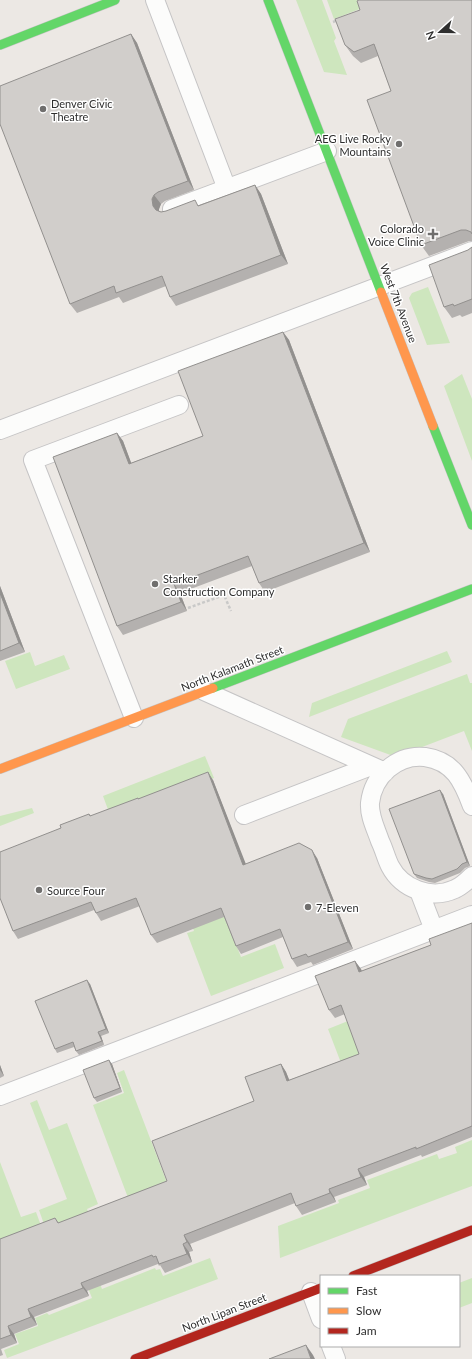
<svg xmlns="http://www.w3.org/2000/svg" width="472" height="1359" viewBox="0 0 472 1359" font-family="Lato,sans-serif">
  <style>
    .green { fill: #cee6be }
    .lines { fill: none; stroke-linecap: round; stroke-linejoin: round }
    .lane-casing { stroke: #c5c4c5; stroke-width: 20 }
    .fast-casing { stroke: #c5c4c5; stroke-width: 10 }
    .slow-casing { stroke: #c5c4c5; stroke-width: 10 }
    .jam-casing { stroke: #c5c4c5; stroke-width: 10 }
    .path { stroke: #c9c9c8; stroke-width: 2.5; stroke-dasharray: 3 2; stroke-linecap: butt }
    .lane { stroke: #fcfcfb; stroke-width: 18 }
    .fast { stroke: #63d668; stroke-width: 9 }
    .slow { stroke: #ff974d; stroke-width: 9 }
    .jam { stroke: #b3261e; stroke-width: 9 }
    .wall { fill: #b4b1af }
    .shaded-wall { fill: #92908e }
    .building { fill: #d1cecb; stroke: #92908e }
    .poi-dot { fill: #706f6e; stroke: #fff; stroke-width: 1.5 }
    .labels { text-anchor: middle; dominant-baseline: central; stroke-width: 3; stroke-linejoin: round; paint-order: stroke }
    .poi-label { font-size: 11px; fill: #2e2e2e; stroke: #fff; text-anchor: start }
    .street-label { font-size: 11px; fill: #2e2e2e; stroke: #fff }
  </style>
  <rect width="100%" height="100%" fill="#ece8e4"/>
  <path class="green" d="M296,0H322L336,38L334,41L347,75L324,72Z
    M327,0H383L334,19Z
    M428,287L450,343L427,345L409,298L412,293Z
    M462,374L472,399V461L444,386Z
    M447,651L452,662L309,717L312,703Z
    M30,652L35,666L64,655L70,669L16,689L5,661Z
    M467,674L470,683H472V751L464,731L396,757L341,737L348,719Z
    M205,756L214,778L145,805L110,815L103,796Z
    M32,808L34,813L0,826V816Z
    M208,867L225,917L241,957L275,944L284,968L211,996L187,933L194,931L174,880Z
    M386,1020L351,1089L328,1029L348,1021Z
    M124,1070L169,1188L130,1203L93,1105L124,1093L117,1073Z
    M37,1100L49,1130L67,1123L98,1204L87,1209L91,1218L46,1230L39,1210L67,1199L30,1103Z
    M472,1140V1186L280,1258L278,1226L339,1203L338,1200L370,1188L367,1180L437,1154L439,1159L457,1153L455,1147Z
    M0,1162L21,1217L36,1212L43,1231L0,1274Z
    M210,1258L218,1279L7,1358L4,1350L19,1344L15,1334L38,1326L35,1318L47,1313L49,1315L92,1298L82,1273L94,1268L102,1289L155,1268L156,1270L160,1269L163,1276Z
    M472,1278V1303L459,1308V1283Z"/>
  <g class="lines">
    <defs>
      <path id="lane" d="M155,0L227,189
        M172,209L327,151
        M0,430L472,251
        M204,691L385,772
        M134,718L33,460L179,405
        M472,806C463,782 454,761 425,757C397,754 373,776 370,803C369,816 376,829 380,841C384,849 386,858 390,866C402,889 431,900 455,889C462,886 467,881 472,876
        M244,815L371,766
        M419,891L434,930
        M0,1096L472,915
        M311,1292L321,1319
        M331,1346L336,1359"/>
      <path id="fast" d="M268,0L381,292
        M0,45L115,0
        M433,426L472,525
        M213,688L472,589"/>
      <path id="slow" d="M381,292L433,426
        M0,769L213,688"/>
      <path id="jam" d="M353,1276L472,1230
        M135,1359L321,1288"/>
    </defs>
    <use href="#lane" class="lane-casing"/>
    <use href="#fast" class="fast-casing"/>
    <use href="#slow" class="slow-casing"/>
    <use href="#jam" class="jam-casing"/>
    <path class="path" d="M333,22L338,20
      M188,608L224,595L231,611"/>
    <use href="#lane" class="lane"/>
    <use href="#fast" class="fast"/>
    <use href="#slow" class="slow"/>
    <use href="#jam" class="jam"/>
  </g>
  <path class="wall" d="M472,0V241H469L429,256L421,245L391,91L378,56L361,63L353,56L345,45Z
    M131,34L137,43L194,190L165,201L161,204L159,209V211L161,212L199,205L255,185L261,194L288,264L176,306L170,297L166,286L123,303L119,297L77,313L70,304Z
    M472,247V313L462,317L460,315L452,318L444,307L468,250Z
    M283,332L289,340L370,552L265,592L259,583L252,566L180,593L187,611L123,635L117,626V433L123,441L131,463L203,436Z
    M0,586L25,652L0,661Z
    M213,780L245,864L317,858L353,949L313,965L311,962L297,967L292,959L283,937L241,954L236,946L224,917L157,943L151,935L140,906L101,921L96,913L94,910L18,939L13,931L61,828L89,814L91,816L138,799Z
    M443,794L470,866L465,868L460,873L435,883L429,882L417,878L414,874Z
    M472,923V1137L422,1157L421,1155L364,1177L367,1185L334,1197L336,1202L302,1215L296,1206L295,1203L190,1244L193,1251L189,1252L192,1262L165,1273L160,1265L159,1266L158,1264L87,1291L89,1296L34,1317L37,1325L14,1334L17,1343L1,1349L3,1355L0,1356V1239L55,1218L59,1223L167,1181L254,1101L281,1064L286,1072L289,1080L359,1054L345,1014L335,1018L329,1010L355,961L362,971L431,945Z
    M90,984L109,1033L101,1036L104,1045L79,1055L76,1051L74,1047L57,1053L55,1049Z
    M112,1064L122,1092L97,1102L94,1098Z
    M0,1065L4,1076L0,1078Z"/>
  <path class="shaded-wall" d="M131,34L137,43L194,190L188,181Z
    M255,185L261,194L288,264L281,255Z
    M154,195L161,204L159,209V215L153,206L152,199Z
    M283,332L289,340L370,552L364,543Z
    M117,433L123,441L135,473L129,464Z
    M174,584L180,593L187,611L181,602Z
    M0,586L25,652L19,643L0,593Z
    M208,772L213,780L249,872L243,865Z
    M440,790L443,794L470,866L467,862Z
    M312,850L317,858L353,949L348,942Z
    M355,961L361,969L365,980L359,972Z
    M87,980L90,984L109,1033L106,1029Z
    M98,1032L101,1036L104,1045L102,1041Z
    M109,1060L112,1064L122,1092L120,1088Z
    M281,1064L286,1072L293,1089L287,1081Z
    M0,1065L4,1076L0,1070Z
    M358,1169L364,1177L367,1185L361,1177Z
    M329,1189L334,1197L336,1202L330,1193Z
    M184,1235L190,1244L193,1251L187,1242Z
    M183,1244L189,1252L192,1262L187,1254Z
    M81,1283L87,1291L89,1296L83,1288Z
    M28,1309L34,1317L37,1325L31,1317Z
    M8,1326L14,1334L17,1343L11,1335Z
    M306,1345L313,1355L315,1359H311Z"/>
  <path class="building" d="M359,0H472V234L471,232L466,230H461L421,245L367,100L391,91L374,44L354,52L345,45L335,19L360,10L357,1Z
    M131,34L188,181L158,192L154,195L152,199L153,206L156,210L161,212L166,211L195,200L198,206L255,185L281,255L170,297L162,276L116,293L114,286L70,304L0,124V86Z
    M472,247V299L454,306L453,304L444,307L429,265L468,250Z
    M283,332L364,543L259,583L248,556L174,584L181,602L117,626L53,457L117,433L129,464L203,436L178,371Z
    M0,593L19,643L0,651Z
    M208,772L243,865L299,843L312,850L348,942L308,957L306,954L292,959L280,929L236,946L221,908L151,935L136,898L96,913L91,902L13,931L0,898V852L61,828L60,825L89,814L90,816L138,798V799Z
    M440,790L467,862L462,864L457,869L432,879L426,878L414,874L389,809Z
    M472,923V1126L416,1149V1147L358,1169L361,1177L329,1189L330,1193L296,1206L291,1193L184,1235L187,1242L183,1244L187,1254L159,1264L156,1256L153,1257L152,1255L81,1283L83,1288L28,1309L31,1317L8,1326L11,1335L0,1339V1239L55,1218L58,1223L167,1181L152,1141L254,1101L245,1077L281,1064L287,1081L359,1054L341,1005L329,1010L315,976L355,961L359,972L431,945L429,939Z
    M87,980L106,1029L98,1032L102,1041L76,1051L73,1042L55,1049L35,1001Z
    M109,1060L120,1088L94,1098L83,1070Z
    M306,1345L311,1359H269Z"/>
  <g class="poi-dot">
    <circle cx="43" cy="109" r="4"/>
    <circle cx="399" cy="144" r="4"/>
    <path d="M431 228h4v4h4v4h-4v4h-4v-4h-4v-4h4z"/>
    <circle cx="155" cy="584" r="4"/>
    <circle cx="39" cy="890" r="4"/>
    <circle cx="308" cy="907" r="4"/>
  </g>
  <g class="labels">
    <g class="poi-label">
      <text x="51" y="103">Denver Civic<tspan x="51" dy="13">Theatre</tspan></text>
      <text x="391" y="138" text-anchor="end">AEG Live Rocky<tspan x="391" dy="13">Mountains</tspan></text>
      <text x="424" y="228" text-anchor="end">Colorado<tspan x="424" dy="13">Voice Clinic</tspan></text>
      <text x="163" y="578">Starker<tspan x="163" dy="13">Construction Company</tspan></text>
      <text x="47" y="890">Source Four</text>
      <text x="316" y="907">7-Eleven</text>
    </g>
    <g class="street-label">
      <text transform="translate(399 303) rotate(69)">West 7th Avenue</text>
      <text transform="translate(232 668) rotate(-21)">North Kalamath Street</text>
      <text transform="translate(224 1312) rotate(-21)">North Lipan Street</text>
    </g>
  </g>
  <rect x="320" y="1275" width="140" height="72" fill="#ffffff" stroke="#ababab"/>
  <rect x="328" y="1288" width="20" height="6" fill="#63d668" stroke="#ababab"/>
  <text x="356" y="1295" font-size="12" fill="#2e2e2e">Fast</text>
  <rect x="328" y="1308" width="20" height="6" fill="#ff974d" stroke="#ababab"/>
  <text x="356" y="1315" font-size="12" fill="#2e2e2e">Slow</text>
  <rect x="328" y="1328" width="20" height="6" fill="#b3261e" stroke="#ababab"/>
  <text x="356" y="1335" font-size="12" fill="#2e2e2e">Jam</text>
  <g transform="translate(440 32) rotate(249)" stroke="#ffffff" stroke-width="3" paint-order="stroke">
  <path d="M0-3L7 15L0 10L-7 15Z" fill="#2e2e2e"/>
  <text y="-6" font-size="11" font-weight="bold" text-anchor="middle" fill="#2e2e2e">N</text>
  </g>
</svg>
